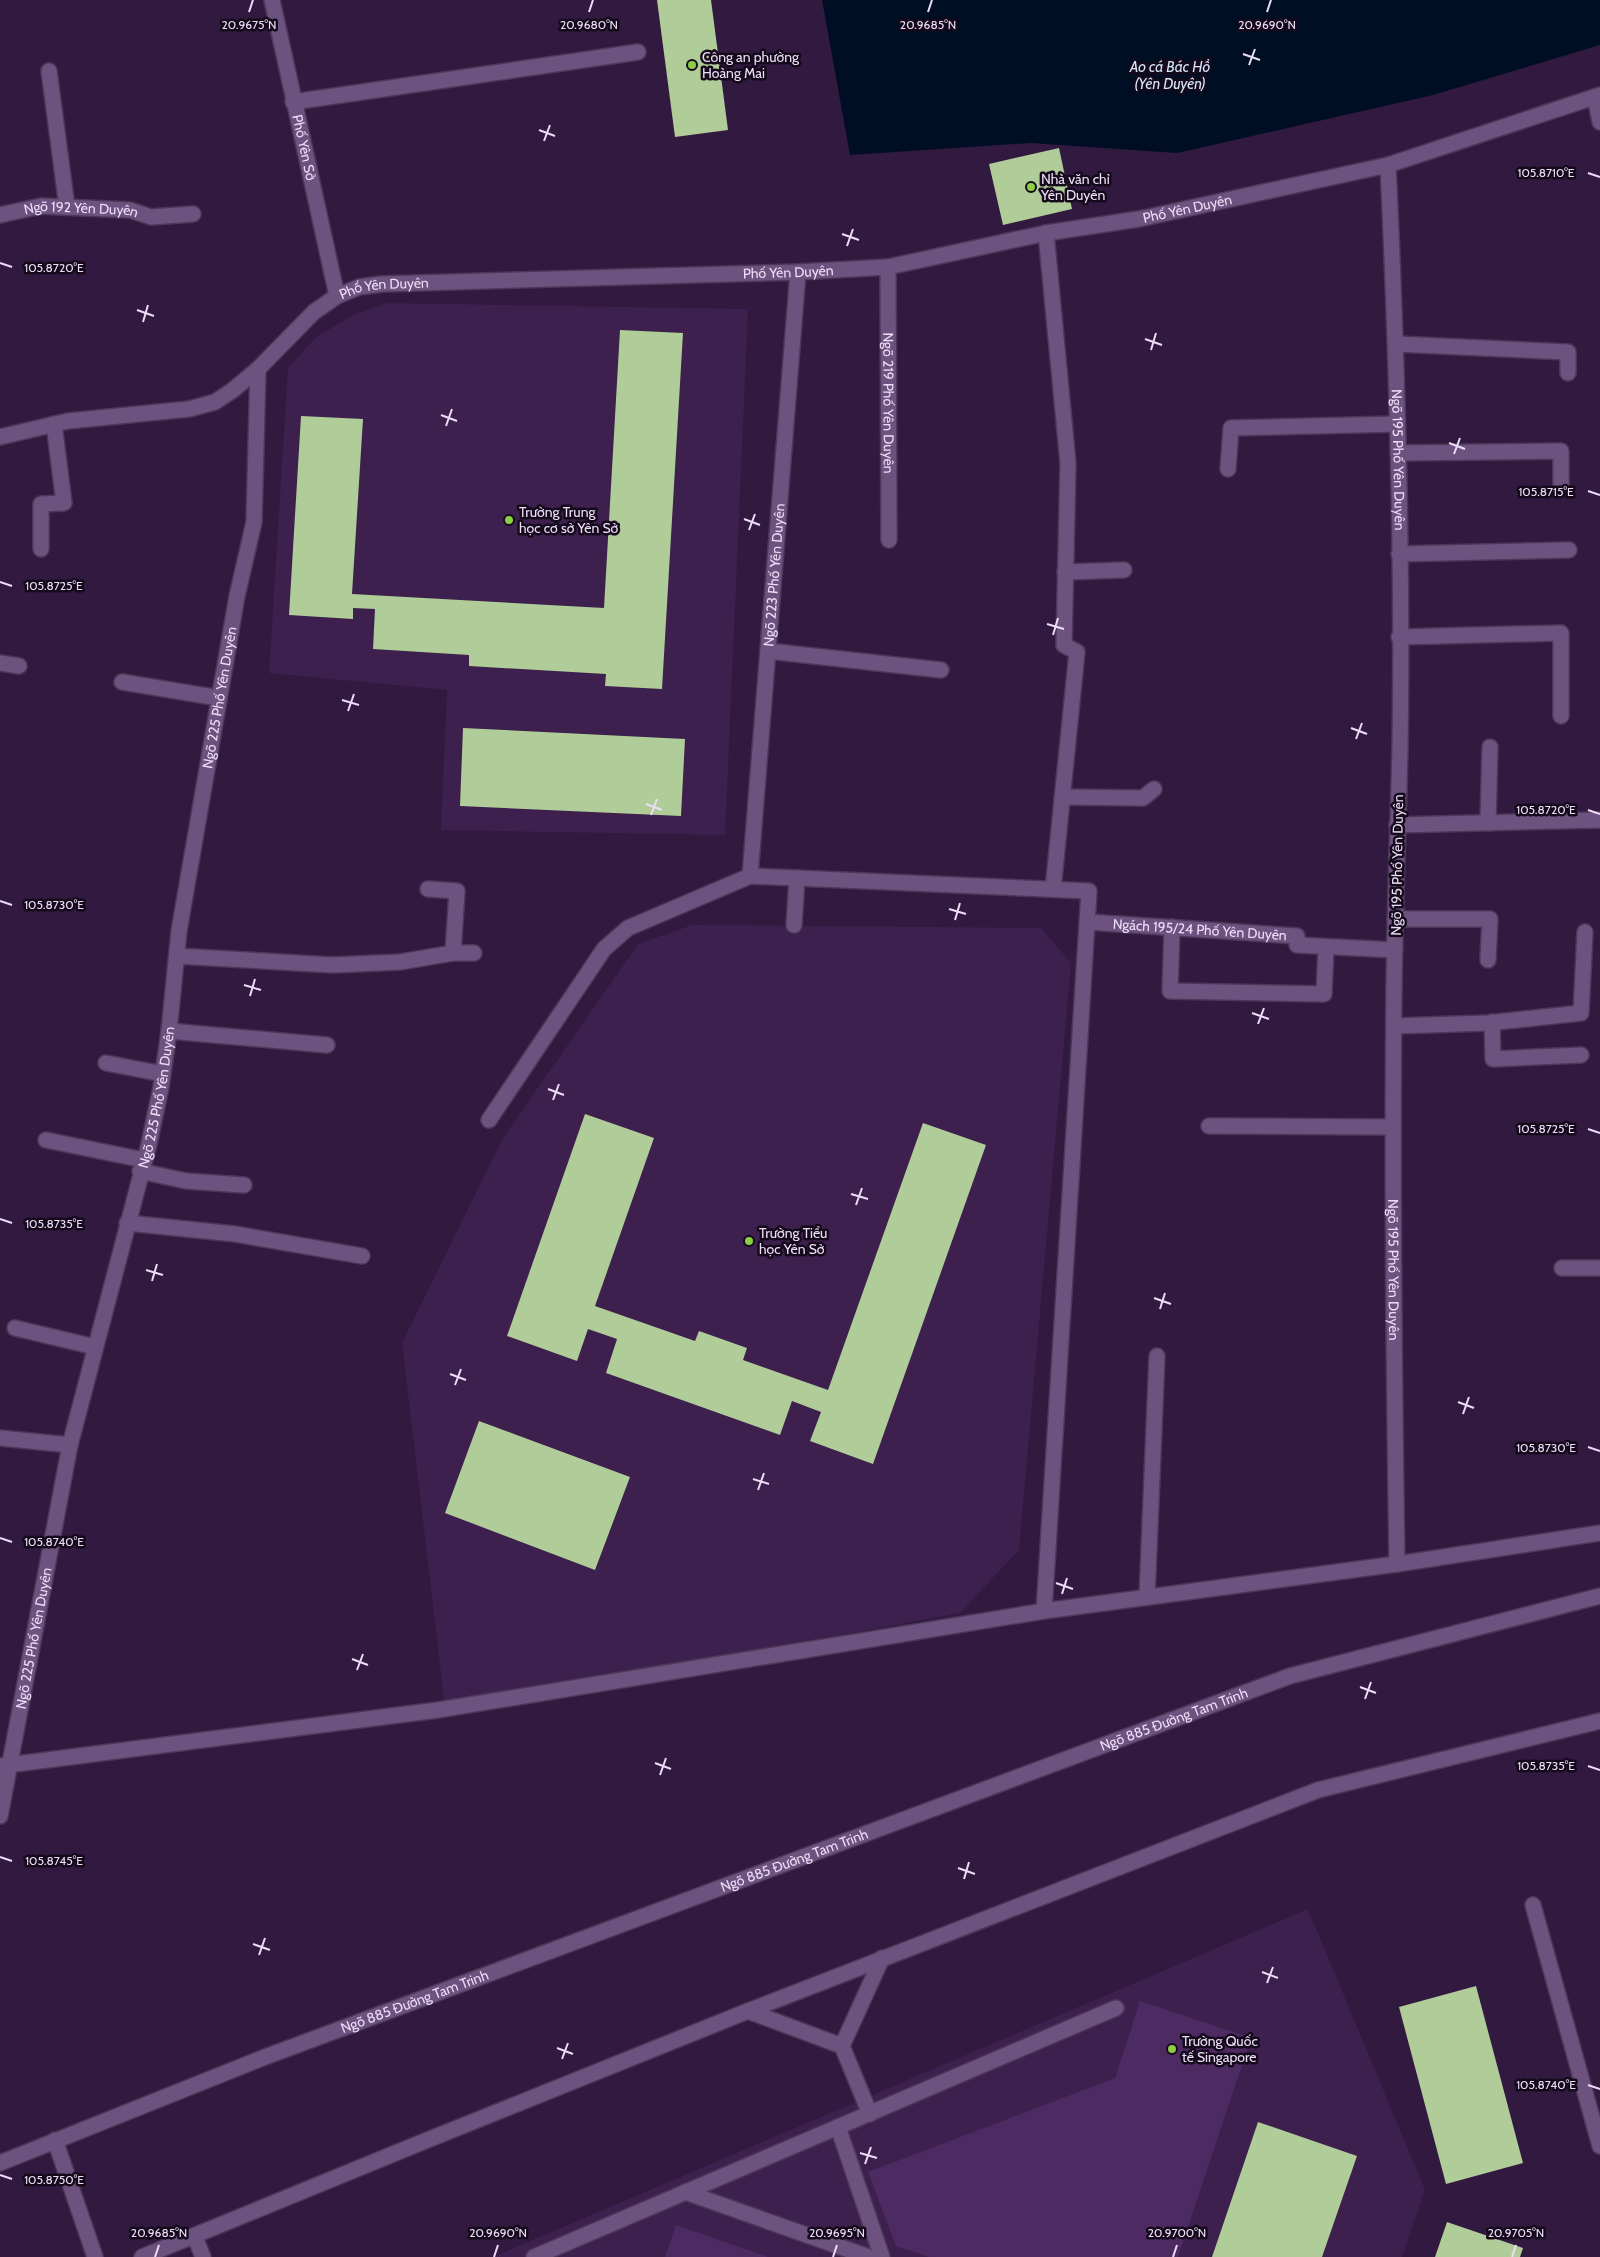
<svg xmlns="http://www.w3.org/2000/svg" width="1600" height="2257" viewBox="0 0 1600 2257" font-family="Cabin,sans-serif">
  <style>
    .built { fill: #3d204d }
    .green { fill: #4d2a61 }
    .water { fill: #000e23 }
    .building { fill: #b0cc98 }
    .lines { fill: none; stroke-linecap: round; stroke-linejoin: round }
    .minor-casing { stroke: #4c3758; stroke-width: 18 }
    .minor { stroke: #6d527f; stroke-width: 15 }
    .ticks { fill: none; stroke: #ecddf7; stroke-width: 2 }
    .poi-dot { fill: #8dce44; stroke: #140a1b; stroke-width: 2 }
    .labels { text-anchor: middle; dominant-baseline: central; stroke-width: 5; stroke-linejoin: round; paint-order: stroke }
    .poi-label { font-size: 14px; fill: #ecddf7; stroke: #140a1b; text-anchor: start }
    .street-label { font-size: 14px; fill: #ecddf7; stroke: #140a1b }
    .water-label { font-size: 15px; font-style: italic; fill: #d4e5f9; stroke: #140a1b }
    .ticks-label { font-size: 12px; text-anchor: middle; fill: #ecddf7; stroke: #140a1b; stroke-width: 5; stroke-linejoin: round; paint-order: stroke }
  </style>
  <rect width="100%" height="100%" fill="#321940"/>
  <path class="built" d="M387,303L748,309L725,835L441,830L447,690L269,673L288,368L315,338L351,316Z
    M692,925L1041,928L1071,963L1019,1550L960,1613L445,1707L402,1343L503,1138L638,944Z
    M1308,1909L1425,2190L1402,2257H493Z"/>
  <path class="green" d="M1140,2001L1251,2038L1178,2257H929L896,2246L868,2172L1115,2078Z
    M676,2225L768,2257H665Z"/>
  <path class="water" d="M822,0H1600V45L1433,95L1177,153L1031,143L850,155Z"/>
  <path class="building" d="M657,0H711L728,130L675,137Z
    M1059,148L1072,209L1003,225L989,164Z
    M620,330L683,333L662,689L605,686L606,674L469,666V655L373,649L375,609L353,608V619L289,615L301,416L363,419L352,594L604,608Z
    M463,728L685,739L681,816L460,806Z
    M585,1114L654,1138L595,1306L695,1341L699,1331L747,1348L743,1360L828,1390L923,1123L986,1145L873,1464L810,1441L821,1412L792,1401L780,1435L606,1373L617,1339L588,1329L577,1361L507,1336Z
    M479,1421L630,1477L595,1570L445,1513Z
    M1476,1986L1523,2163L1446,2184L1399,2007Z
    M1258,2122L1357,2156L1322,2257H1212Z
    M1447,2222L1523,2248L1520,2257H1435Z"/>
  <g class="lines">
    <defs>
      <g id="minor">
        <path id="s1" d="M272,0L337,296"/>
        <path d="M49,71L67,207"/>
        <path d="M1595,97L1600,122"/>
        <path d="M293,102L638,52"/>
        <path id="s2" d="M1388,165C1397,359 1403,554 1400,749C1398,828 1395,908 1394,988C1392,1180 1394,1372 1397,1564"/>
        <path id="s3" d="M0,215L41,206L130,210L151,217L193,214"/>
        <path d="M1046,233L1068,463L1064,645L1077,652L1053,889"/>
        <path id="s4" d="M888,267L889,540"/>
        <path d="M1396,344L1568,352V373"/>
        <path id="s5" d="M0,437L68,421L189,409L215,402L233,390L258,369L314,312L337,296L359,287L382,284L798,272L888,267L1046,233L1139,219L1388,165L1600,95"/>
        <path d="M1398,453L1561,451V485"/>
        <path d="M1228,469L1231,428L1397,424"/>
        <path d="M41,549V504L64,503L54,424"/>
        <path d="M1399,554L1569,550"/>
        <path d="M1065,572L1124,570"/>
        <path d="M1399,637L1561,633V716"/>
        <path d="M768,651L941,670"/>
        <path d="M0,663L19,666"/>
        <path d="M122,682L219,698"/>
        <path d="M1062,797L1143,798L1154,789"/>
        <path d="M1488,823L1490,747"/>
        <path d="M1397,825L1600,820"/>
        <path id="s6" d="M750,876L798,272"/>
        <path d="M1395,919H1490L1488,960"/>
        <path id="s7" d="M1088,922L1297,936V945L1395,950"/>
        <path d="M794,925L797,878"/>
        <path d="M1172,927L1170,991L1324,994L1326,947"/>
        <path d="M453,953H474"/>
        <path d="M177,956L333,965L400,962L453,953L457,891L428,889"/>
        <path d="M1492,1022L1493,1059L1581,1055"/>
        <path d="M1394,1026L1488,1023L1581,1013L1585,932"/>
        <path d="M169,1031L327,1045"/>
        <path d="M106,1063L163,1074"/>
        <path d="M489,1120L604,949L628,928L750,876L1089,891L1044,1611"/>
        <path d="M1209,1126L1393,1127"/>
        <path d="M46,1140L144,1160"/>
        <path d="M140,1171L186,1181L244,1185"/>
        <path d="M127,1223L235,1234L362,1256"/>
        <path d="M1562,1268H1600"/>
        <path d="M15,1328L95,1347"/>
        <path d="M0,1438L70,1445"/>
        <path d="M1147,1597L1157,1356"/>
        <path d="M0,1766L438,1710L1044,1611L1397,1564L1600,1533"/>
        <path id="s8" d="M0,1816L70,1445L149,1144L161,1087L169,1031L179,931L237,596L254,522L258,369"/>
        <path d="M1533,1905L1600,2146"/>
        <path d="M748,2011L842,2046"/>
        <path d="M870,2114L842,2046L882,1958"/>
        <path d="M838,2127L882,2257"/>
        <path d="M55,2140L95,2257"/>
        <path id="s9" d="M0,2163L265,2057L1290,1676L1600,1596"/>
        <path d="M685,2192L869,2257"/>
        <path d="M195,2237L203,2257"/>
        <path d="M142,2257L420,2143L748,2011L1318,1790L1600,1721"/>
        <path d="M534,2257L1116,2008"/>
      </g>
    </defs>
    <use href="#minor" class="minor-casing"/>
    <use href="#minor" class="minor"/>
  </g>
  <path class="ticks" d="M249,12L253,0M589,12L593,0M928,12L932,0M1267,12L1271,0M1243,54L1260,60M1249,65L1255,49M539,130L555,136M544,141L550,125M1588,173L1600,177M842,234L859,240M847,246L853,229M0,263L12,267M137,310L154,316M143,322L148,305M1145,339L1162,345M1151,350L1156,333M441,415L457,421M446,426L452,409M1449,443L1465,449M1454,454L1460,438M1588,491L1600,495M744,519L760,525M749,530L755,514M0,582L12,586M1047,624L1064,629M1053,635L1058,618M342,700L359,705M348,711L354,694M1351,728L1367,734M1356,739L1362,723M646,804L662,810M1588,810L1600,814M651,815L657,799M0,901L12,905M949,909L966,914M955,920L960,903M244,985L261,990M250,996L255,979M1252,1013L1269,1019M1258,1024L1264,1008M548,1089L564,1095M553,1100L559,1084M1588,1129L1600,1133M851,1194L868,1199M856,1205L862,1188M0,1219L12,1223M146,1270L163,1275M152,1281L157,1264M1154,1298L1171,1304M1160,1309L1165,1293M450,1374L466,1380M455,1385L461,1369M1458,1402L1474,1408M1463,1414L1469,1397M1588,1447L1600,1451M753,1479L769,1484M758,1490L764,1473M0,1538L12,1542M1056,1583L1073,1589M1062,1594L1067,1578M352,1659L368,1665M357,1670L363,1654M1360,1687L1376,1693M1365,1699L1371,1682M655,1763L671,1769M1588,1766L1600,1770M660,1775L666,1758M0,1857L12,1861M958,1868L975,1874M964,1879L969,1862M253,1944L270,1950M259,1955L265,1938M1262,1972L1278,1978M1267,1983L1273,1967M557,2048L573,2054M562,2059L568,2043M1588,2085L1600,2089M860,2153L877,2158M865,2164L871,2147M0,2175L12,2179M155,2257L159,2245M494,2257L498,2245M833,2257L837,2245M1173,2257L1177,2245M1512,2257L1516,2245"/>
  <g class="poi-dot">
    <circle cx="692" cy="65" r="5"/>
    <circle cx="1031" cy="187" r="5"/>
    <circle cx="509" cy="520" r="5"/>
    <circle cx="749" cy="1241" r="5"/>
    <circle cx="1172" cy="2049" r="5"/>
  </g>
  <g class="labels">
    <g class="poi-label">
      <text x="702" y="57">Công an phường<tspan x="702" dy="16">Hoàng Mai</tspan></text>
      <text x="1041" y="179">Nhà văn chỉ<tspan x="1041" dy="16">Yên Duyên</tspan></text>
      <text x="519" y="512">Trường Trung<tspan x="519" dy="16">học cơ sở Yên Sở</tspan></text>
      <text x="759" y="1233">Trường Tiểu<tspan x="759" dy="16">học Yên Sở</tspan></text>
      <text x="1182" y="2041">Trường Quốc<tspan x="1182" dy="16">tế Singapore</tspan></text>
    </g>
    <g class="street-label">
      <text stroke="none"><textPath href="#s1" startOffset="151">Phố Yên Sở</textPath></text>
      <text stroke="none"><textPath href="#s5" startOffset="1239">Phố Yên Duyên</textPath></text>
      <text stroke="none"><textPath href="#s3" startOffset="82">Ngõ 192 Yên Duyên</textPath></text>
      <text stroke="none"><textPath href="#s5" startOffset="834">Phố Yên Duyên</textPath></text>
      <text stroke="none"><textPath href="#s5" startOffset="429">Phố Yên Duyên</textPath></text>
      <text stroke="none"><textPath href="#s4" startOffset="136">Ngõ 219 Phố Yên Duyên</textPath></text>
      <text stroke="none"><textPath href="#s2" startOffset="295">Ngõ 195 Phố Yên Duyên</textPath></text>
      <text stroke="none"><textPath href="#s6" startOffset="302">Ngõ 223 Phố Yên Duyên</textPath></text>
      <text stroke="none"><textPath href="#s8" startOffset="1141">Ngõ 225 Phố Yên Duyên</textPath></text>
      <text transform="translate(1397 865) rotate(-89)">Ngõ 195 Phố Yên Duyên</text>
      <text stroke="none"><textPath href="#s7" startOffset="112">Ngách 195/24 Phố Yên Duyên</textPath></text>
      <text stroke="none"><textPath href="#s8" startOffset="736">Ngõ 225 Phố Yên Duyên</textPath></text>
      <text stroke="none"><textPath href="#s2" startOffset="1105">Ngõ 195 Phố Yên Duyên</textPath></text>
      <text stroke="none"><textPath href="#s8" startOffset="181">Ngõ 225 Phố Yên Duyên</textPath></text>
      <text stroke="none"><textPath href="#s9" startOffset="1255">Ngõ 885 Đường Tam Trinh</textPath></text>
      <text stroke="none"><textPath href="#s9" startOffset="850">Ngõ 885 Đường Tam Trinh</textPath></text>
      <text stroke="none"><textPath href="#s9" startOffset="445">Ngõ 885 Đường Tam Trinh</textPath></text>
    </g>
    <g class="water-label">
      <text x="1170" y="67">Ao cá Bác Hồ<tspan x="1170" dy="17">(Yên Duyên)</tspan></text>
    </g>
  </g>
  <g class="ticks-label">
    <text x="928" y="29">20.9685°N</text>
    <text x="1267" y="29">20.9690°N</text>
    <text x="249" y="29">20.9675°N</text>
    <text x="589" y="29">20.9680°N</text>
    <text x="1546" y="177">105.8710°E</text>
    <text x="54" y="272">105.8720°E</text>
    <text x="1546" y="496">105.8715°E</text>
    <text x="54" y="590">105.8725°E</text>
    <text x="1546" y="814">105.8720°E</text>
    <text x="54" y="909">105.8730°E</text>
    <text x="1546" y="1133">105.8725°E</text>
    <text x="54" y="1228">105.8735°E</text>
    <text x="1546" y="1452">105.8730°E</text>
    <text x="54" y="1546">105.8740°E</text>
    <text x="1546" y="1770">105.8735°E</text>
    <text x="54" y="1865">105.8745°E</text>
    <text x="1546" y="2089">105.8740°E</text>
    <text x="54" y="2184">105.8750°E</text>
    <text x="159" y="2237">20.9685°N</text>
    <text x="498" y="2237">20.9690°N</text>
    <text x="837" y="2237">20.9695°N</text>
    <text x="1177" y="2237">20.9700°N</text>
    <text x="1516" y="2237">20.9705°N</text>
  </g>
</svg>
